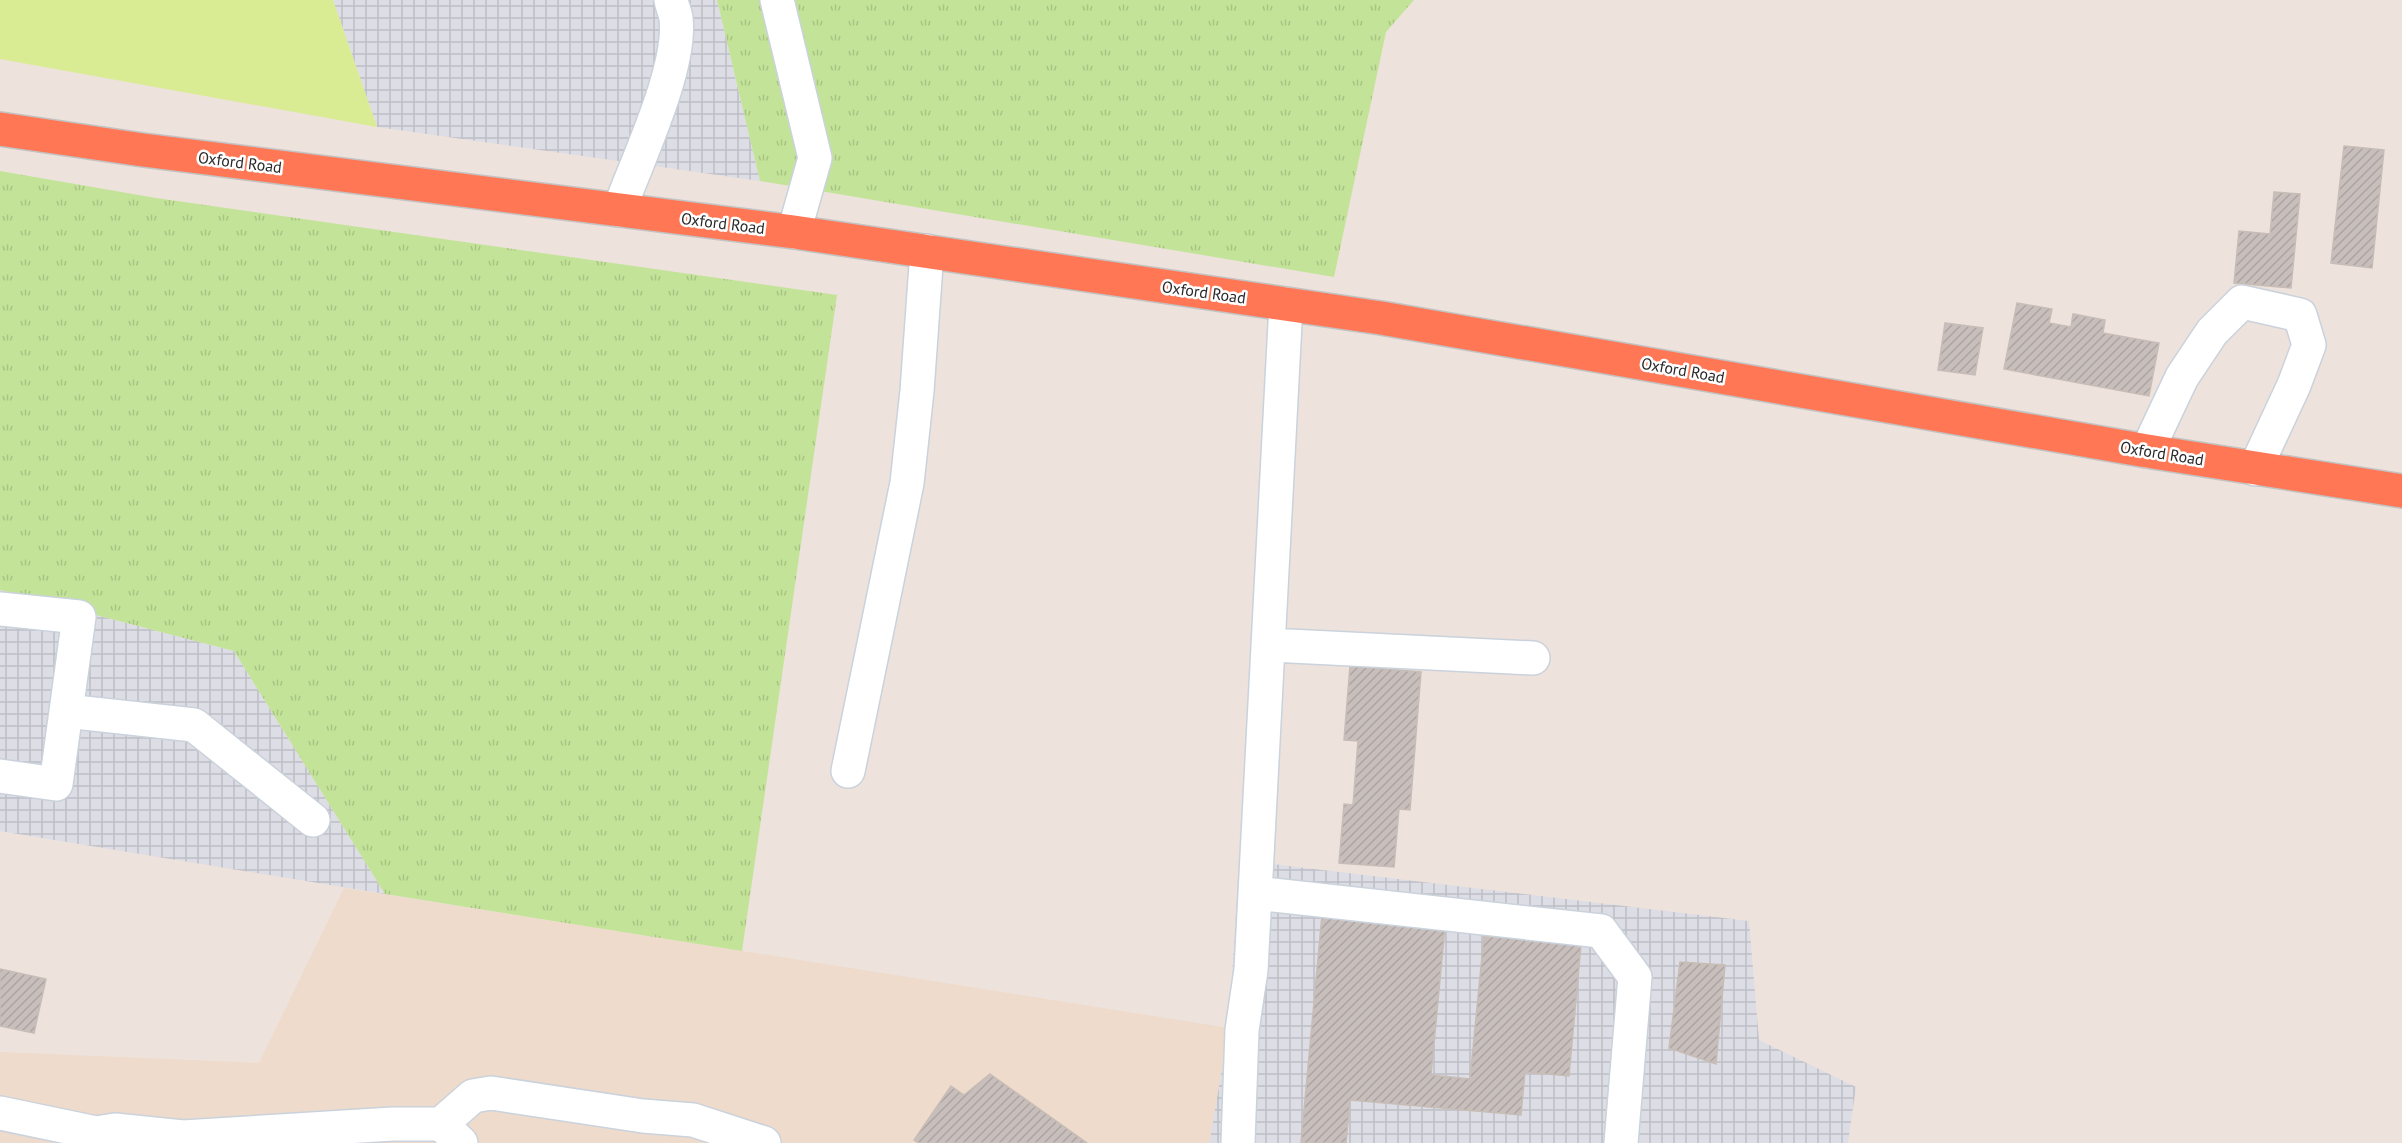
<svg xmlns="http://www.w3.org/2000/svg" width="2402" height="1143" viewBox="0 0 2402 1143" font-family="'PT Sans',sans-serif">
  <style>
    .industrial { fill: url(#industrial-grid) }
    .education { fill: #eedbcb }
    .grass { fill: url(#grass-tufts) }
    .pitch { fill: #daec93 }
    .building { fill: url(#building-hatch); stroke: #c8bdb6; stroke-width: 1.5 }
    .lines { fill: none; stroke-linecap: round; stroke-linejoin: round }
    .minor-casing { stroke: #cad2dc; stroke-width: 36 }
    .highway-casing { stroke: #c3c3c3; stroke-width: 36 }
    .minor { stroke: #fff; stroke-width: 33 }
    .highway { stroke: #f75; stroke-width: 33 }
    .labels { text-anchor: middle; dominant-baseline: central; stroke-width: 5; stroke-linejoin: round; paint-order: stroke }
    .street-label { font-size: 16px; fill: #2a2a2a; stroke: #fff }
  </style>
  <defs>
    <pattern id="industrial-grid" width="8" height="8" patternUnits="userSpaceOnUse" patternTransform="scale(1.5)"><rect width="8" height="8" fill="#dddde5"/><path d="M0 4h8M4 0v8" fill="none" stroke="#bebec5"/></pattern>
    <pattern id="grass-tufts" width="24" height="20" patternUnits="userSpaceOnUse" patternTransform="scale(1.5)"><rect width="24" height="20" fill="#c3e498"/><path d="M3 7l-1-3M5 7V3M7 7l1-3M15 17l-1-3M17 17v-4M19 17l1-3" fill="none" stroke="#a8c483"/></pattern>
    <pattern id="building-hatch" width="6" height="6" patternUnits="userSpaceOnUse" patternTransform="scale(1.5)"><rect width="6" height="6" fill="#c8bfbc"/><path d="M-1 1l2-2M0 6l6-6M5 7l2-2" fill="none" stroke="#aca4a2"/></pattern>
  </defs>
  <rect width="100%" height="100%" fill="#ede2dc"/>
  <path class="industrial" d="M333,0H717L760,181L377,127Z
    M0,590L234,651L385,894L0,831Z
    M1239,860L1749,921L1759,1040L1856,1087L1848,1143H1209L1229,1028Z"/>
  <path class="education" d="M344,888L1229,1028L1209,1143H0V1052L259,1063Z"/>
  <path class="grass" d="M717,0H1414L1386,32L1334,277L760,181Z
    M0,171L156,198L837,295L742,951L385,894L234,651L0,590Z"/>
  <path class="pitch" d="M0,0H333L377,127L0,59Z"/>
  <path class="building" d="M2344,146L2384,150L2372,268L2331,263Z
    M2274,192L2300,194L2291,288L2234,283L2239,231L2270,234Z
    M2017,303L2052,309L2049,323L2071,327L2073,314L2105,320L2103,333L2159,343L2149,396L2004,369Z
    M1945,323L1983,328L1975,375L1938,370Z
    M1350,666L1421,672L1410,810L1399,809L1394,867L1339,863L1344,804L1353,805L1358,741L1344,740Z
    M1322,915L1445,927L1431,1075L1470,1079L1484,936L1581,945L1569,1076L1525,1072L1521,1115L1350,1100L1346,1143H1301Z
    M1680,962L1725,965L1716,1064L1669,1048Z
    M0,969L46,979L34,1033L0,1026Z
    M990,1074L1087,1143H919L914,1140L951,1086L964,1095Z"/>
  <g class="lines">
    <defs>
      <path id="minor" d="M777,0L815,158L794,232
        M619,210C637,161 682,68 676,18C675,12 672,6 671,0
        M2147,451L2182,377L2212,332L2242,302L2300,315L2309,345L2294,385L2255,469
        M0,609L79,617L56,784L0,776
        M1268,645L1533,658
        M66,711L194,725L313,820
        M848,771L907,483L917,391L927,251
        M1255,893L1601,931L1635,977L1621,1143
        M0,1113L96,1133L115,1130L183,1137L393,1124H441
        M441,1124L473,1096L491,1093L643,1116L693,1120L764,1143
        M441,1124L461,1143
        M1238,1143L1242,1030L1251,970L1286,304"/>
      <path id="highway" d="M0,129L143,150L794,232L1381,318L2147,451L2402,491"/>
    </defs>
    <use href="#minor" class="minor-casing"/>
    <use href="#highway" class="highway-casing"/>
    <use href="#minor" class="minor"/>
    <use href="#highway" class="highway"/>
  </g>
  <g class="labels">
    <g class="street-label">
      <text transform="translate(240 162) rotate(7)">Oxford Road</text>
      <text transform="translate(723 223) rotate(7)">Oxford Road</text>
      <text transform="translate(1204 292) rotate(8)">Oxford Road</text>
      <text transform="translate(1683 370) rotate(10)">Oxford Road</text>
      <text transform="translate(2162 453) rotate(9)">Oxford Road</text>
    </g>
  </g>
</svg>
